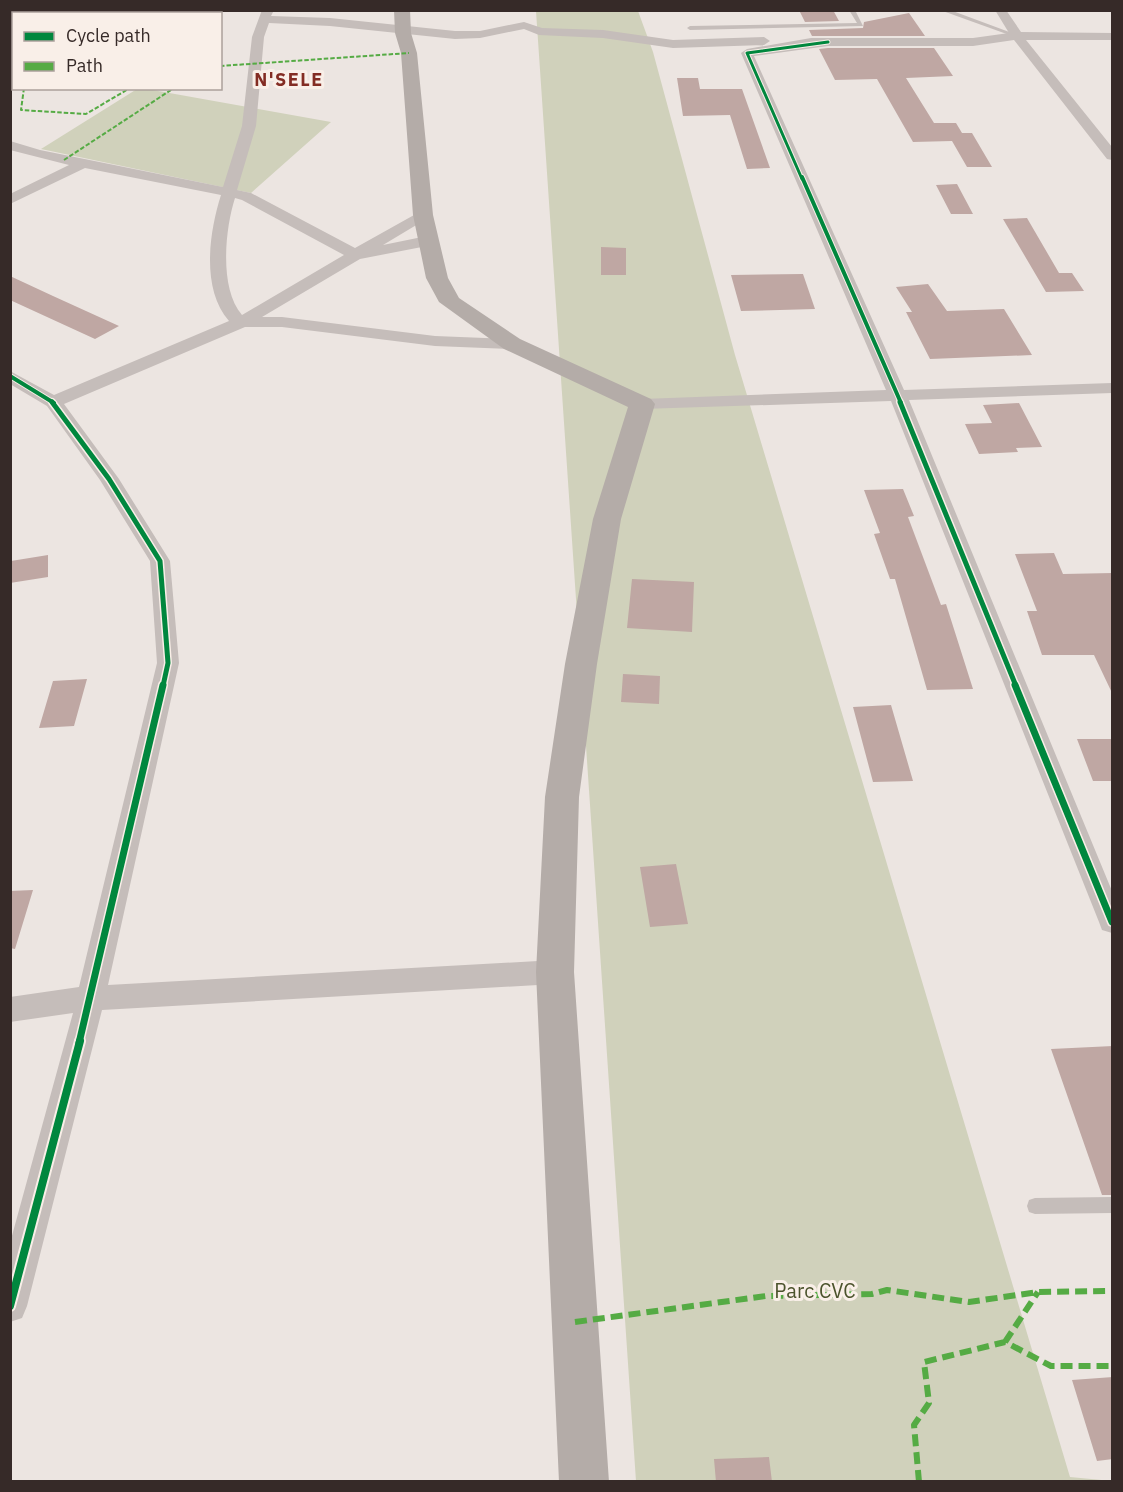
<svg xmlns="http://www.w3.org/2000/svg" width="1123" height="1492" viewBox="0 0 1123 1492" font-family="'IBM Plex Sans',sans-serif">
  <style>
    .green { fill: #d0d1bb }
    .building { fill: #bfa7a3 }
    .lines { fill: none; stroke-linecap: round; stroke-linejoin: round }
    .service { fill: #c5bdba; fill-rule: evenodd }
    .minor { fill: #c5bdba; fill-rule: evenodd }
    .primary { fill: #b4aca8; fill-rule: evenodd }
    .quiet-far1 { stroke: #55ab44; stroke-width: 2; stroke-dasharray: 4.5 2; stroke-linecap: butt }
    .quiet { stroke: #55ab44; stroke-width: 6; stroke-dasharray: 12 6; stroke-linecap: butt }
    .cycleway-far4-casing { stroke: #f9efe8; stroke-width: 5 }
    .cycleway-far3-casing { stroke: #f9efe8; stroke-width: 6 }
    .cycleway-far2-casing { stroke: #f9efe8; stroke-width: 8 }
    .cycleway-far1-casing { stroke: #f9efe8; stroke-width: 10 }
    .cycleway-casing { stroke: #f9efe8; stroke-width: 12 }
    .cycleway-far4 { stroke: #00873e; stroke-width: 3 }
    .cycleway-far3 { stroke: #00873e; stroke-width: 4 }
    .cycleway-far2 { stroke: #00873e; stroke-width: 5 }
    .cycleway-far1 { stroke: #00873e; stroke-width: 7 }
    .cycleway { stroke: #00873e; stroke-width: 8 }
    .labels { text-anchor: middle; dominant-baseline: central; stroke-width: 6; stroke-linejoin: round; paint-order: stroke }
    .far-district-label { font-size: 18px; font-weight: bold; letter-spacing: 1.5px; fill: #832c23; stroke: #f9efe8 }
    .near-park-label { font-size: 20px; fill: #4b532c; stroke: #f9efe8 }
  </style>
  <rect width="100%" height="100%" fill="#ece5e1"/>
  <path class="green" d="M536,11H638L653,52L735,355L1070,1477L1112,1481H636Z
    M137,89H147L331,122L251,193L41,149Z"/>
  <path class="building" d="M799,10H833L839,21L805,22Z
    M909,13L925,36H812L809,30L863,28L864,22Z
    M828,48H934L953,76L906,78L934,123H956L962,133H972L992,167H967L952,141L913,142L877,79L835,80L819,49Z
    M677,78H698L700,89H742L770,168L747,169L730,115L683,116Z
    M957,184L973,214H951L936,185Z
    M1027,218L1059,273H1072L1084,291L1046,292L1003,219Z
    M601,247L626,248V275H601Z
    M803,274L815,309L741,311L731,275Z
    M10,276L53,296L119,326L95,339L10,300Z
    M928,284L947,311L1004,309L1032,355L930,359L906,312H912L896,287Z
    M1019,403L1042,447L1016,448L1018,452L979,454L965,424L992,423L983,405Z
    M903,489L914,516L908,517L941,605L946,604L973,689L927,690L895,579H890L874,534L880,533L864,490Z
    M1054,553L1063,574L1113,573V695L1094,655H1042L1027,611H1037L1015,554Z
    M48,555V577L10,583L11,561Z
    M632,579L694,582L692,632L627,628Z
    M623,674L660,676L659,704L621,702Z
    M87,679L74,726L39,728L53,681Z
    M891,705L913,781L873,782L853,707Z
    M1077,739H1113V781H1093Z
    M676,864L688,924L650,927L640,867Z
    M33,890L15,949L10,948V891Z
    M1113,1046V1195H1102L1051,1049Z
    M1113,1377V1459L1097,1461L1072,1380Z
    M769,1457L772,1482H716L714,1459Z"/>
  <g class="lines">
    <path class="service" d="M849,10H855L863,26L690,30L687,28L690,26L857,23Z
      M940,10H950L1020,36L1015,37Z
      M1112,1197V1213L1035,1214L1029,1212L1027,1206L1029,1200L1035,1198Z"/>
    <path class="minor" d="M10,10H62L57,13L10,15Z
      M262,10H274L271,16L330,18L455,31H480L524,22L542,28L603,30L673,40L764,37L770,41L764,45L673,48L603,38L539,35L524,29L480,38L455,39L330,26L269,23L264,37L256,126L237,190L251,193L355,248L423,210L431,215L428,218L383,245L427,236L435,241L427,246L360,259L262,317H282L435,336L512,339L521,344L512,349L435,346L282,327H245L64,404L119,479L170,561L179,663L108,985L555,960L565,964L569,972L565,980L555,984L102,1010L27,1306L22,1318L10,1322V1243L73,1013L10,1022V997L79,987L157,663L150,561L100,480L47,406L10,384V371L54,395L229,321C201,289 209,233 221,195L85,168L10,204V194L69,165L10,150V141L40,150L223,187L242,126L252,37ZM235,198L242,200L344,255L242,315C219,289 225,229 235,198Z
      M995,10H1006L1021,32L1112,33V40H1026L1112,147V160L1107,159L1014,40L973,46H828L754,56L904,390L1112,383V393L909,400L1112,891V933L1102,930L1099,922L891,401L642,409L633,404L642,399L886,390L741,53L747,49L811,38H973L1009,33Z"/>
    <path class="primary" d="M394,10H410L411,33L417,53L433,215L448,278L459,298L520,339L651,399L655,404L621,519L597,664L579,797L574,972L609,1482H559L536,972L545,797L565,664L593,519L628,407L504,349L439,302L426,278L413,215L401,53L395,33Z"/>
    <path class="quiet-far1" d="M220,66L409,53
      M10,75H14
      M24,88L21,110L86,114L130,88
      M64,160L174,88"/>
    <path class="quiet" d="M575,1322L766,1296L872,1294L887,1290L969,1302L1038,1292L1112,1291
      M1005,1342L1038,1292
      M919,1482L914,1425L929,1403L924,1362L1005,1342L1051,1366H1112"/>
    <defs>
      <path id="cycleway-far4" d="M802,179L747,53L828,42"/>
      <path id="cycleway-far3" d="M802,177L901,403
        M10,376L54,403"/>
      <path id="cycleway-far2" d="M52,402L109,479L160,561L168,663L163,686
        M900,402L1016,686"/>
      <path id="cycleway-far1" d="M1015,685L1112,922
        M79,1043L163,685"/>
      <path id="cycleway" d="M10,1306L80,1041"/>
    </defs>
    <use href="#cycleway-far4" class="cycleway-far4-casing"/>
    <use href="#cycleway-far3" class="cycleway-far3-casing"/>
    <use href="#cycleway-far2" class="cycleway-far2-casing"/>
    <use href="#cycleway-far1" class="cycleway-far1-casing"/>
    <use href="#cycleway" class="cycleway-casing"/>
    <use href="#cycleway-far4" class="cycleway-far4"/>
    <use href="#cycleway-far3" class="cycleway-far3"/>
    <use href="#cycleway-far2" class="cycleway-far2"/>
    <use href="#cycleway-far1" class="cycleway-far1"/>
    <use href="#cycleway" class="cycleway"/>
  </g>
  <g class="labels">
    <g class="far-district-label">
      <text x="289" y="79">N'SELE</text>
    </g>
    <g class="near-park-label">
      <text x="815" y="1290">Parc CVC</text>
    </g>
  </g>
  <rect width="1123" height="1492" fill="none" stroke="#362a28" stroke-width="24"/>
  <rect x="12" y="12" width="210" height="78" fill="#f9efe8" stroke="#aba09b" stroke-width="1.5"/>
  <rect x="24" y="32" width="30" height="9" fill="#00873e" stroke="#aba09b" stroke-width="1.5"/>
  <text x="66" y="42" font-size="18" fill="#362a28">Cycle path</text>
  <rect x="24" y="62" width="30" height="9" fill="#55ab44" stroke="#aba09b" stroke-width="1.5"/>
  <text x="66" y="72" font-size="18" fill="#362a28">Path</text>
</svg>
